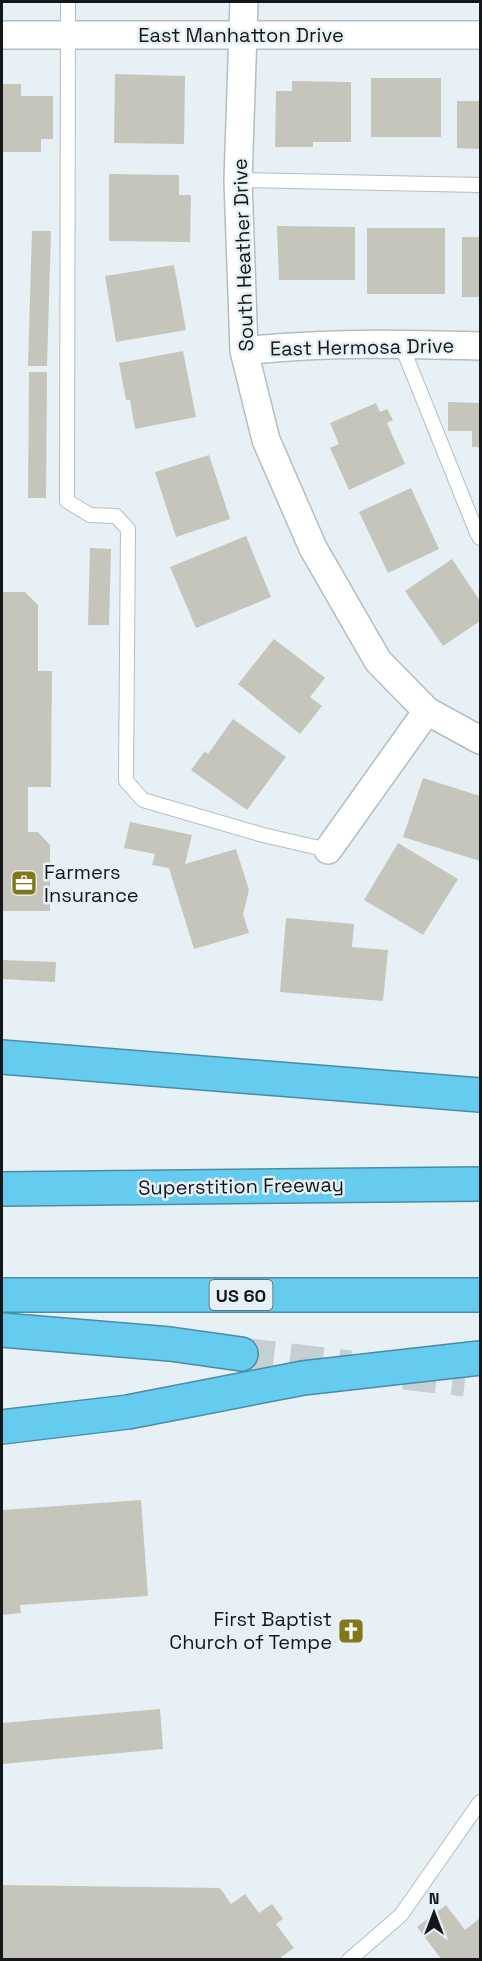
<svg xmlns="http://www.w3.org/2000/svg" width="482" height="1961" viewBox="0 0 482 1961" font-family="'Space Grotesk',sans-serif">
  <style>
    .building { fill: #c6c5bc }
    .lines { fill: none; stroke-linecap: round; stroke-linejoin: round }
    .highway-tunnel { stroke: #c6cfd4; stroke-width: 33; stroke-dasharray: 33 16; stroke-linecap: butt }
    .lane-casing { stroke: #b3bec2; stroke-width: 16 }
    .street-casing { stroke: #b3bec2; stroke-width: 30 }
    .highway-casing { stroke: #498ca4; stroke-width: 36 }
    .lane { stroke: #fff; stroke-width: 14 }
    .street { stroke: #fff; stroke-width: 27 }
    .highway { stroke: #65cbef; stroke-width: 33 }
    .labels { text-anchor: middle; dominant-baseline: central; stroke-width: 5; stroke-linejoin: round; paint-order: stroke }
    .shield { fill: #e6f0f5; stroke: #53585b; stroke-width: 1.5 }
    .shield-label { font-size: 18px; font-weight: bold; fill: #141719 }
    .street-label { font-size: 20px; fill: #141719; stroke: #e6f0f5 }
    .poi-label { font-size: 20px; fill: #141719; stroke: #e6f0f5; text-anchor: start }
  </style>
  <rect width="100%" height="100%" fill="#e6f0f5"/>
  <path class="building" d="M115,74L185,76L184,144L114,143Z
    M371,78H441V137H371Z
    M292,81L351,82V142H313V147H275L276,91H292Z
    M2,84H21V96H53V139H41V152H2Z
    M457,101H480V149L457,148Z
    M109,174L179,175V195H191L190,242L109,241Z
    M277,226L355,227V280H279Z
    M367,228H445V294H367Z
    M32,231H51L47,366H28Z
    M462,237H480V297H462Z
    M174,265L186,330L116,342L105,276Z
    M183,351L196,417L135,429L130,400H126L119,363Z
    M29,372H47L46,498H28Z
    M448,402L480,403V447H472V431H448Z
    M376,403L380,412L387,409L393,420L387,423L405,464L349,490L330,448L339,444L330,423Z
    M209,455L230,519L176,537L155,472Z
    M411,488L439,549L388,573L359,512Z
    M246,536L271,597L196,628L170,567Z
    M90,548L111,549L109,625H88Z
    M452,559L480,601V621L443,646L405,591Z
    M2,592H25L38,605V671H52L51,787H28V832H38L50,845V911H2Z
    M274,639L325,678L310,697L322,706L300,734L238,684Z
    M233,719L286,757L247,810L191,770L205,751L208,754Z
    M423,778L480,796V861L403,837Z
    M130,822L192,835L185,864L236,849L249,890L243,914L249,933L194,949L169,868L152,865L155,854L124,848Z
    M398,843L458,879L423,935L364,900Z
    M286,918L354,924L352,947L388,950L383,1001L280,992Z
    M2,960L56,962L55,982L2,979Z
    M141,1500L148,1596L20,1605L21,1613L2,1615V1510Z
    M160,1709L163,1749L2,1764V1723Z
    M2,1885L220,1888L231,1904L245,1894L259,1913L272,1904L283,1919L276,1924L294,1948L281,1957L282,1960H2Z
    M446,1905L465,1930L480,1918V1960H442L417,1927Z"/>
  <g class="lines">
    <path class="highway-tunnel" d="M241,1354L350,1367
      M404,1373L465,1380"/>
    <defs>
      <path id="lane" d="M68,2L67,501L90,515L116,516L128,529L126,781L143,800L263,835L328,850
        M238,180L480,185
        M401,344L477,533L480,538
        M349,1960L401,1915L480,1802"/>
      <path id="street" d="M244,2L238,180L244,351L266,440L313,548L378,661L427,711L480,740
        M2,35H480
        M244,351C323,342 402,344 480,346
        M328,850L427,711"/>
      <path id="highway" d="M2,1057L480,1095
        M2,1189L480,1184
        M2,1295H480
        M2,1330L170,1344L241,1354
        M2,1427L128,1412L303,1378L480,1358"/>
    </defs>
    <use href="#lane" class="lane-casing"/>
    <use href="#street" class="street-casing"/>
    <use href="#highway" class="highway-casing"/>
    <use href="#lane" class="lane"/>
    <use href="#street" class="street"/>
    <use href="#highway" class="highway"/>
  </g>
  <defs>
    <symbol id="office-square" viewBox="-11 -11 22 22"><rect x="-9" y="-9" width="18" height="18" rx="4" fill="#83771c" stroke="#e6f0f5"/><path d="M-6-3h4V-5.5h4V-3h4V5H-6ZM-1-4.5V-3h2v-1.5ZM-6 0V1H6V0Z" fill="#fff"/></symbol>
    <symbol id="church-square" viewBox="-11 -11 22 22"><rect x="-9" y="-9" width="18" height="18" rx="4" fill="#83771c" stroke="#e6f0f5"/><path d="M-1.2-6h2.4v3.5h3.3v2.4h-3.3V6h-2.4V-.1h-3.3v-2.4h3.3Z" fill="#fff"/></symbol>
  </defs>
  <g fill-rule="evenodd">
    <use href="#office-square" x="9" y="868" width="30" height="30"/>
    <use href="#church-square" x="336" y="1616" width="30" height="30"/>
  </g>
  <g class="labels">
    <rect class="shield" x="209.5" y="1280" width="63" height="30" rx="4.5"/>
    <g class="shield-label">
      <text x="241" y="1295">US 60</text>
    </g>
    <g class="street-label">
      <text x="241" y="35">East Manhatton Drive</text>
      <text transform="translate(243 255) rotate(-92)">South Heather Drive</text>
      <text transform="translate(362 347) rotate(-1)">East Hermosa Drive</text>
      <text transform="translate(241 1186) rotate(-1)">Superstition Freeway</text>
    </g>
    <g class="poi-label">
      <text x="44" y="872">Farmers<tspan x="44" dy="23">Insurance</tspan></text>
      <text x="332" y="1619" text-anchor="end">First Baptist<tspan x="332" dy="23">Church of Tempe</tspan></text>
    </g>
  </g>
  <rect width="482" height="1961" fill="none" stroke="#141719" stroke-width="6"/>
  <g transform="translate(434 1913)" stroke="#e6f0f5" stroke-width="4.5" paint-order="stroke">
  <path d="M0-4.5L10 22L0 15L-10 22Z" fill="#141719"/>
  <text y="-9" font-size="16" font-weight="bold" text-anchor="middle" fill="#141719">N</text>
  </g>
</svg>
